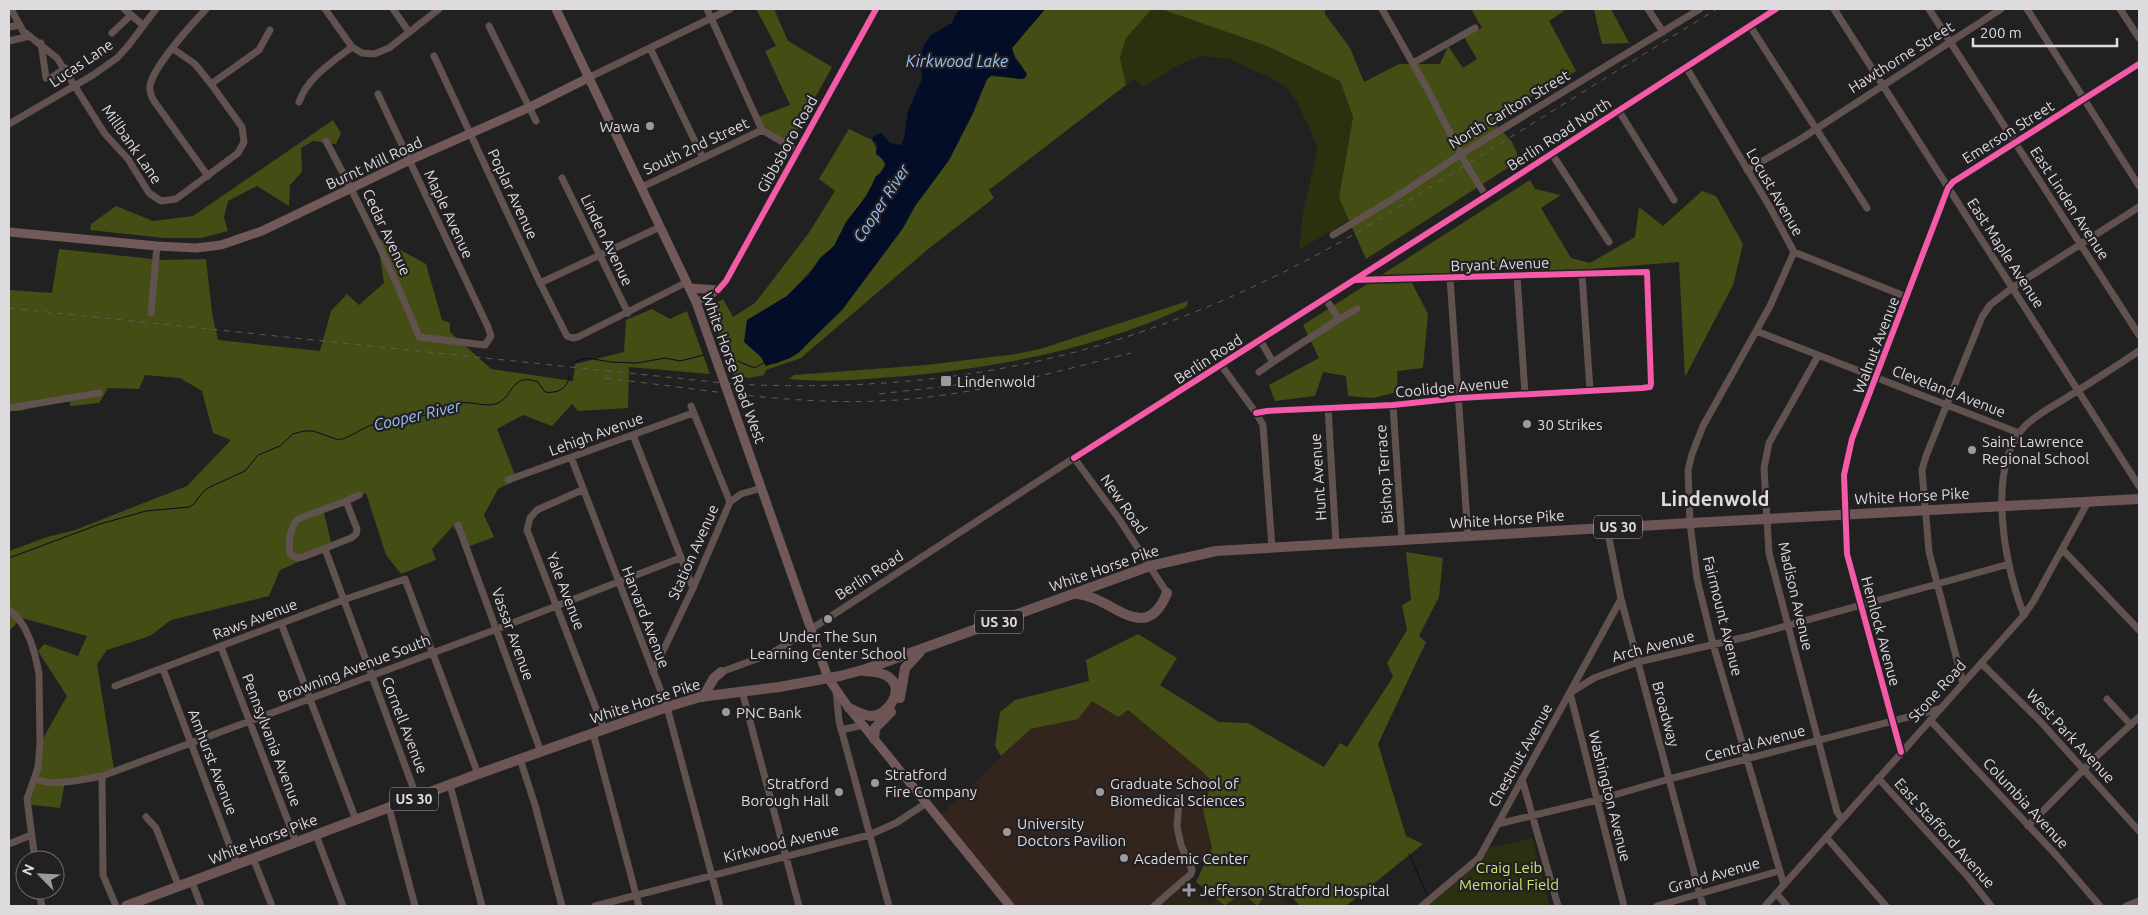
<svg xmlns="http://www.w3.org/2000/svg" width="2148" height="915" viewBox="0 0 2148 915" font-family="Ubuntu,sans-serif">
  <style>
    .education { fill: #33241e }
    .medical { fill: #2e2618 }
    .green { fill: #2a310f }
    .forest { fill: #434d14 }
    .water { fill: #030d27 }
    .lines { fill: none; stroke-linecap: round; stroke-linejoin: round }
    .stream { stroke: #030d27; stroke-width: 1 }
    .minor { stroke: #61514f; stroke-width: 7 }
    .major { stroke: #705958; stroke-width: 9 }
    .highway { stroke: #6c5554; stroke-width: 10 }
    .rail { stroke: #625a59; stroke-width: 1; stroke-dasharray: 6 6; stroke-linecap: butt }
    .cycleway-casing { stroke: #232023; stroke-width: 9 }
    .cycleway { stroke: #f35aa7; stroke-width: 6 }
    .poi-dot { fill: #9c9a9c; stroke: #232023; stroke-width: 2 }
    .labels { text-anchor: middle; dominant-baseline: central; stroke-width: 4.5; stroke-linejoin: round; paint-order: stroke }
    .shield { fill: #232023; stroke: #a5a3a5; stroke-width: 1 }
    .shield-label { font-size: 14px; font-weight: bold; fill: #dddbdd }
    .street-label { font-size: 15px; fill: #dddbdd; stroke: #232023 }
    .poi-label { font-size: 15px; fill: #dddbdd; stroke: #232023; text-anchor: start }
    .park-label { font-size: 15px; fill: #cbe474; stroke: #232023 }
    .water-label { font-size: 16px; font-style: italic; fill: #99c1f4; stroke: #232023 }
    .district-label { font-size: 20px; font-weight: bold; fill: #dddbdd; stroke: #232023 }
  </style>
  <rect width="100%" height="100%" fill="#222122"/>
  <path class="education" d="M1092,700L1118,717L1127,710L1203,772L1212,782L1204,810L1212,848L1188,878L1154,906H1010L937,818L1031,729L1077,719Z"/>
  <path class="medical" d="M1191,880L1210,904L1218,899L1225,906H1160Z
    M1277,889L1291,906H1226L1242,892L1257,905Z"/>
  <path class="green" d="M1152,9H1161L1267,46L1340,81L1353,117L1339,198L1349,220L1299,250L1303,212L1318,148L1298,103L1286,87L1273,79L1229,59L1201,56L1180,64L1144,87L1134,79L1126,85L1120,58L1126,38Z
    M1532,838L1550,906H1427L1478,865L1489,848Z"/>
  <path class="forest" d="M756,9H774L788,41L832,67L789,145L764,131L756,118L790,105L765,51L776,46Z
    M1045,9H1152L1126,38L1120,58L1126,85L989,190L994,198L927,250L801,358L766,370L764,375L749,378L734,376L709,308L723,299L733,317L755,303L808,234L835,191L819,179L849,129L872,140L885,165L834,246L787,296L747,321L764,363L775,364L790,358L802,350L810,340L842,310L903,228L915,206L949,160L973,113L987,79L990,76L1022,79L1026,76C1025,65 1013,59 1012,48Z
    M1161,9H1325V14L1350,48L1364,82L1399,64H1440L1448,46L1463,68L1477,59L1464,37L1482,28L1471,9H1567L1549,21L1576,71L1492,120L1512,142L1520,160L1366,259L1339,198L1353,117L1340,81L1267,46Z
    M1590,9H1611L1629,43L1602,44L1594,10Z
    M333,120L341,133L336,144L313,141L301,148L302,172L290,185L289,206L257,186L228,201L224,217L228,231L201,238H164L90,230L91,224L116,206L153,221L193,216Z
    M1530,180L1535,189L1561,195L1541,208L1571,258L1590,263L1635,237L1639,207L1663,226L1702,191L1716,196L1743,244L1733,285L1685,377L1679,262L1541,273L1512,267L1458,277L1411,281L1428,314L1423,368L1397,371L1398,392L1373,398L1348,396L1346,376L1323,372L1315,396L1275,401L1269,385L1319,358L1303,325Z
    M377,237L426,264L442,320L450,323V332L491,369L573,381L575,364L624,352L626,320L652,309L670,319L687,311L710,374L629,367L628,408L578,411L572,404L552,426L523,415L497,429L517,480L498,489L484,515L494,537L467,547L453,526L432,549L436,560L401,574L386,555L366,493L323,508L332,547L280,570L269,596L171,620L150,636L107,650L97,664L114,769L65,782L60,808L25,804L40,744L67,696L38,651L44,644L78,656L87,636L22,618L9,631V551L47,537L75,530L187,486L231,440L213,433L202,391L180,378L145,375L139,389L108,388L99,403L70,406V399L20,411H9V290L52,293L59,249L162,260L206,259L212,313L218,340L320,351L331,311L347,294L359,305L384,283Z
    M1188,301L1186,307C1098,348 1002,367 906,376C867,379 828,383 789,379L794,375L926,365L1016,354L1040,349Z
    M1406,552L1443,558L1439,597L1419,636L1426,642L1378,744L1406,836L1423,844L1346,906H1300L1278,882L1257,906L1242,892L1225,906L1196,882L1212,848L1203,810L1212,782L1203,772L1128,710L1118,717L1092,701L1078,719L1031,729L1001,756L995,746L1000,712L1015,700L1089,681L1086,660L1138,634L1177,658L1160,685L1219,722L1248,723L1324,767L1340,743L1347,747L1393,677L1387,663L1407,630L1402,605L1411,600Z"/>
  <path class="water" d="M962,9H1045L1012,48L1015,58L1027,74L1025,78L1022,79L992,75L987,79L973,113L949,160L915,206L903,228L842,310L798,353L790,358L766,366L761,357L744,342L747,320L787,296L808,276L820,258L834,246L846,222L867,195L876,176L882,172L885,165V161L876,154L877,143L873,141L872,137L881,133L890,143L901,145L904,138L908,111L922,79L920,58L924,45L931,35L952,23L957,12Z"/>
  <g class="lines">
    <path class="stream" d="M738,361L754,368L764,363
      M572,365L576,361L588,358L611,362L637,363L665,358L680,361L704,355
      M9,558L100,524L146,511L189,507L193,505L203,492L210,487L245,471L258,455L280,446L293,434L304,431H313L339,440C351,437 362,428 374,424C393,417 412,419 431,414C440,412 447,407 456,404C470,399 485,409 498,403C513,397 511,372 538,382L545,392C557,394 567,389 570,376
      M1409,854L1428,897"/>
    <path class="minor" d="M124,9L143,25
      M206,9C192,24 153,67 150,86C149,92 151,96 154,101L208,176
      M325,9L352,47L362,53L374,54L389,48L439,9
      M393,9L409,32
      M707,9L762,130L798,151
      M1382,9L1429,92L1466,164L1486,196
      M1648,9L1663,32
      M1834,9L2139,486
      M1929,9L2139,335
      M2027,9L2139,186
      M2120,9L2139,38
      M9,12L12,11L23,31L57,58L105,134L128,159L149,193L161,201L176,199L238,153L244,142L242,127L211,84L195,64L172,48
      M489,26L536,121
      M1750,26L1867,208
      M9,27L20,25
      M112,33L131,15
      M9,41L30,36
      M41,43L46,78H51L65,68
      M650,48L703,158
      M434,56L540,283L567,336L573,338L578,337L687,282
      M1413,63L1475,28
      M1686,67L1771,209L1794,252L1907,297
      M590,77L730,9
      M211,84L259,50L270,30
      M299,102C307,78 332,62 352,47
      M1619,111L1674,200
      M9,124L93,75L117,58L128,46L156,9
      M326,141C360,205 393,270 419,337L485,345L491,336L488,327L378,94
      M1552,154L1609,242
      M1747,170L1799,140L2001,9
      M562,178L628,313
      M642,187L762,130
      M1333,235L1396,197L1461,154L1700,9
      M1582,274L1590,390
      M1517,276L1525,394
      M1450,278L1468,537
      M540,283L660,227
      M696,302L713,294L726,281L876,9
      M151,313L157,246
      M1339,319L1357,309
      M1756,331L2019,433
      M1260,340L1273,362L1339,319L1325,298
      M1818,356L1769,443L1764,468L1769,553L1837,812L1842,819
      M1221,365L1256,413L1263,425L1272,548
      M1259,372L1273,362
      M1393,405L1402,541
      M691,406L730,502
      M1328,407L1336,544
      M9,408L99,393
      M1256,413L1267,411L1393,405L1459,398L1642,388L1650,387L1651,384L1647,272L1355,280
      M633,435L693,588
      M571,457L667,707L720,906
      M1074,458L1119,519L1167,593
      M508,480L693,413
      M582,490L537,510L530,518L527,530L604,729
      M346,501L357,529L356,534L351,538L303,557L297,558L290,554C288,544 290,527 298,519Z
      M346,501L359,495
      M458,525L541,752
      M1607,528L1621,599L1703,906
      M325,549L417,798
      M2062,549L2139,630
      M9,610C28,623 35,652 39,674L40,743L38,768L27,799L35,860
      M2024,615C2005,568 1985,467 2025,426C2036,415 2052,407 2066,398C2090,383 2115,367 2139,351
      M281,623L356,820
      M221,647L296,842
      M1981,663L2039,720L2139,831
      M163,669L237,865
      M653,672L693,588L730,502L741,494L762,488
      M721,672L770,654L799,637L1074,458L1486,196L1776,9
      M1963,683L1929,552L1922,470L1926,456L1982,317L1990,305L2012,288L2139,207
      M115,686L343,600L405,579L478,774
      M742,691L799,906
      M836,691L839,721L889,906
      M2107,699L2131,725
      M1930,720L2057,856L2100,906
      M841,730L863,725
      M593,733L639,906
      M1901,752L1847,554L1844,475L1852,439L1948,188L1953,182L2139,64
      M520,759L535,805L562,906
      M102,776L103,875L116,906
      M35,778C49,788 85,779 102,776L497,629L680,558
      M1878,778L1969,878L1991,906
      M1522,779L1558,906
      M450,785L482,906
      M389,808L415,906
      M146,817L156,828L179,887
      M1498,824L1597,800L1669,779L1939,709
      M2028,826L2098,755L2139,717
      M316,835L343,906
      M1826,837L1886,906
      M9,844L31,835
      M253,858L272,906
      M192,882L201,906
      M1784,885L1713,644L1697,579L1690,523L1688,470L1692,454L1703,426L1770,306L1794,252
      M38,890L42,906
      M1776,893L1787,906
      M595,906L869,835L896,823L925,804
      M1154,906L1191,874L1192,870L1181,845L1177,827L1179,798
      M1422,906L1479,858L1621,599
      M1624,906L1570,693L1594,678L1638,662L1750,636L2009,564
      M1657,906L1779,871
      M1765,906L2024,615L2033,602L2088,502
      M2126,906L2139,901"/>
    <path class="major" d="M556,9L696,302L828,678L849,708L1010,906
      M9,232L157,246L196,248L221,245L262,231L408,161L530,107L590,77
      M690,288L718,290"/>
    <path class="highway" d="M1077,594C1113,597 1145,647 1167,593
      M703,697L714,678L721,672
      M900,698L905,668L920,652
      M849,708C856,711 864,716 871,716C887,716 904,692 891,679C884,672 873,672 864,671
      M874,739L875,728L891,712
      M126,906L478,774L667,707L700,697L779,687L840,676L866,669L1150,566L1216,551L1690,523L2139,499"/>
    <path class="rail" d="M9,308L733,384C870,391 1007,378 1138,333C1206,310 1272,280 1335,245C1381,220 1424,190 1469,163C1551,112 1634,60 1717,9
      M605,378C702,389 799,407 897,400C976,395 1054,372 1131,353
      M879,394L981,382"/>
    <defs>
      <path id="cycleway" d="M718,290L726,281L876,9
        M1256,413L1267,411L1393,405L1459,398L1642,388L1650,387L1651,384L1647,272L1354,280
        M1074,458L1486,196L1776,9
        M1901,752L1847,554L1844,475L1852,439L1948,188L1953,182L2139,64"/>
    </defs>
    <use href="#cycleway" class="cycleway-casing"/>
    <use href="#cycleway" class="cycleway"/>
  </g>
  <g class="poi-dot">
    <circle cx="650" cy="126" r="5"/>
    <rect x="940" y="375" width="12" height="12" rx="2.5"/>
    <circle cx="1527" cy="424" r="5"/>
    <circle cx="1972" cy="450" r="5"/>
    <circle cx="828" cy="619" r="5"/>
    <circle cx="726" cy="712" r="5"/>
    <circle cx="875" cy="783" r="5"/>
    <circle cx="839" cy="792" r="5"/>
    <circle cx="1100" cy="792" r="5"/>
    <circle cx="1007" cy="832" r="5"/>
    <circle cx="1124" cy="858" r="5"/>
    <path d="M1186.5 882.5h5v5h5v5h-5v5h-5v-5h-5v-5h5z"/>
  </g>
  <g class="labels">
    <g class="shield">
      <rect x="1594" y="515.5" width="48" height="23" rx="4"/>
      <rect x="975" y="610.5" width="48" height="23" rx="4"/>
      <rect x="390" y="787.5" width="48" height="23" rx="4"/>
    </g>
    <g class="shield-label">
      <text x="1618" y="527">US 30</text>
      <text x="999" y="622">US 30</text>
      <text x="414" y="799">US 30</text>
    </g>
    <g class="street-label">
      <text transform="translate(1901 57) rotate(-32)">Hawthorne Street</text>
      <text transform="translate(81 63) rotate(-34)">Lucas Lane</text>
      <text transform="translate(1509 109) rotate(-31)">North Carlton Street</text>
      <text transform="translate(2008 132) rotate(-32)">Emerson Street</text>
      <text transform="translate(1559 134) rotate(-33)">Berlin Road North</text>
      <text transform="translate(132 144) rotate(55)">Millbank Lane</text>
      <text transform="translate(787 144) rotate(-61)">Gibbsboro Road</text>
      <text transform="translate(696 146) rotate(-25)">South 2nd Street</text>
      <text transform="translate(374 163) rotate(-25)">Burnt Mill Road</text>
      <text transform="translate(1775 192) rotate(60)">Locust Avenue</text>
      <text transform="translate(513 194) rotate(65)">Poplar Avenue</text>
      <text transform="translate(2070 203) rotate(57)">East Linden Avenue</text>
      <text transform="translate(449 214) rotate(65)">Maple Avenue</text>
      <text transform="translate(387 232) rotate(65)">Cedar Avenue</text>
      <text transform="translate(607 240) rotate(64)">Linden Avenue</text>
      <text transform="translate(2006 253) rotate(57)">East Maple Avenue</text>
      <text transform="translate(1500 264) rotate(-2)">Bryant Avenue</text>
      <text transform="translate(1876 345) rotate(-69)">Walnut Avenue</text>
      <text transform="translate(1208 359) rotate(-33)">Berlin Road</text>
      <text transform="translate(734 368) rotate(70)">White Horse Road West</text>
      <text transform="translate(1452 387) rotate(-5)">Coolidge Avenue</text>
      <text transform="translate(1949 391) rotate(21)">Cleveland Avenue</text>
      <text transform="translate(596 434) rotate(-20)">Lehigh Avenue</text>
      <text transform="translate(1384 474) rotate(-94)">Bishop Terrace</text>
      <text transform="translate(1318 477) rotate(-94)">Hunt Avenue</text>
      <text transform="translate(1912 496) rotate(-3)">White Horse Pike</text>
      <text transform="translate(1124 504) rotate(55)">New Road</text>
      <text transform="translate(1507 519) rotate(-4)">White Horse Pike</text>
      <text transform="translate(693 552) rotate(-66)">Station Avenue</text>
      <text transform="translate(1104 568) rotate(-19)">White Horse Pike</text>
      <text transform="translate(869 575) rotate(-33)">Berlin Road</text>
      <text transform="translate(566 591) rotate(69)">Yale Avenue</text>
      <text transform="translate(1796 596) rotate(77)">Madison Avenue</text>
      <text transform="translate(1723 616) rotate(76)">Fairmount Avenue</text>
      <text transform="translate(646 617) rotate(69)">Harvard Avenue</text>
      <text transform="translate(255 619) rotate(-21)">Raws Avenue</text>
      <text transform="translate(1881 631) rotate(75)">Hemlock Avenue</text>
      <text transform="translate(513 634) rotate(70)">Vassar Avenue</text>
      <text transform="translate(1653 646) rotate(-15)">Arch Avenue</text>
      <text transform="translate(354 668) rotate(-21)">Browning Avenue South</text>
      <text transform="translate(1937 691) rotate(-48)">Stone Road</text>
      <text transform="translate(645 701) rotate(-18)">White Horse Pike</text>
      <text transform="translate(1666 714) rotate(75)">Broadway</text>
      <text transform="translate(405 725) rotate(69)">Cornell Avenue</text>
      <text transform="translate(2071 736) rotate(47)">West Park Avenue</text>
      <text transform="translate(272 740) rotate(69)">Pennsylvania Avenue</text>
      <text transform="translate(1755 743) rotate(-15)">Central Avenue</text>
      <text transform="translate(1520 755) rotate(-61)">Chestnut Avenue</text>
      <text transform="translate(213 762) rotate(69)">Amhurst Avenue</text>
      <text transform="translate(1610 796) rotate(76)">Washington Avenue</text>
      <text transform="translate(2026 803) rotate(47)">Columbia Avenue</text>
      <text transform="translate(1945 833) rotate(48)">East Stafford Avenue</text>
      <text transform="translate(263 839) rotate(-21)">White Horse Pike</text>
      <text transform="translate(781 843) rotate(-14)">Kirkwood Avenue</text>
      <text transform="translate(1714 875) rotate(-16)">Grand Avenue</text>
    </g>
    <g class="poi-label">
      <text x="640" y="126" text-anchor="end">Wawa</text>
      <text x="957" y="381">Lindenwold</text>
      <text x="1537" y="424">30 Strikes</text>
      <text x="1982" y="441">Saint Lawrence<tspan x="1982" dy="17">Regional School</tspan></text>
      <text x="828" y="636" text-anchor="middle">Under The Sun<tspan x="828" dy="17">Learning Center School</tspan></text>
      <text x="736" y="712">PNC Bank</text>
      <text x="885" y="774">Stratford<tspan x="885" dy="17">Fire Company</tspan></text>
      <text x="829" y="783" text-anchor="end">Stratford<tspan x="829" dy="17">Borough Hall</tspan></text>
      <text x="1110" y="783">Graduate School of<tspan x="1110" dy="17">Biomedical Sciences</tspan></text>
      <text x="1017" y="823">University<tspan x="1017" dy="17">Doctors Pavilion</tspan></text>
      <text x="1134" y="858">Academic Center</text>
      <text x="1200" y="890">Jefferson Stratford Hospital</text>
    </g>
    <g class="park-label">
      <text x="1509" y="867">Craig Leib<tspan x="1509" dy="17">Memorial Field</tspan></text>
    </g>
    <g class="water-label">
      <text x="957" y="61">Kirkwood Lake</text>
      <text transform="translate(881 203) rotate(-57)">Cooper River</text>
      <text transform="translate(417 415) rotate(-13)">Cooper River</text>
    </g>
    <g class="district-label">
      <text x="1715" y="498">Lindenwold</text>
    </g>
  </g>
  <rect width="2148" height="915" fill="none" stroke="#dddbdd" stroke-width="20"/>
  <g transform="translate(40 875) rotate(294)"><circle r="24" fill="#232023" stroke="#6d6b6d"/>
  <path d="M0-4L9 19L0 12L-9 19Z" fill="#9c9a9c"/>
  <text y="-8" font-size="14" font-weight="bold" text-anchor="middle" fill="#dddbdd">N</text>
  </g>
  <path d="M1973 38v8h144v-8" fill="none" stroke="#dddbdd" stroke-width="2.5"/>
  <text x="1980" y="38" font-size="15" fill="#dddbdd" stroke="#232023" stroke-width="4" paint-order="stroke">200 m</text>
</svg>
